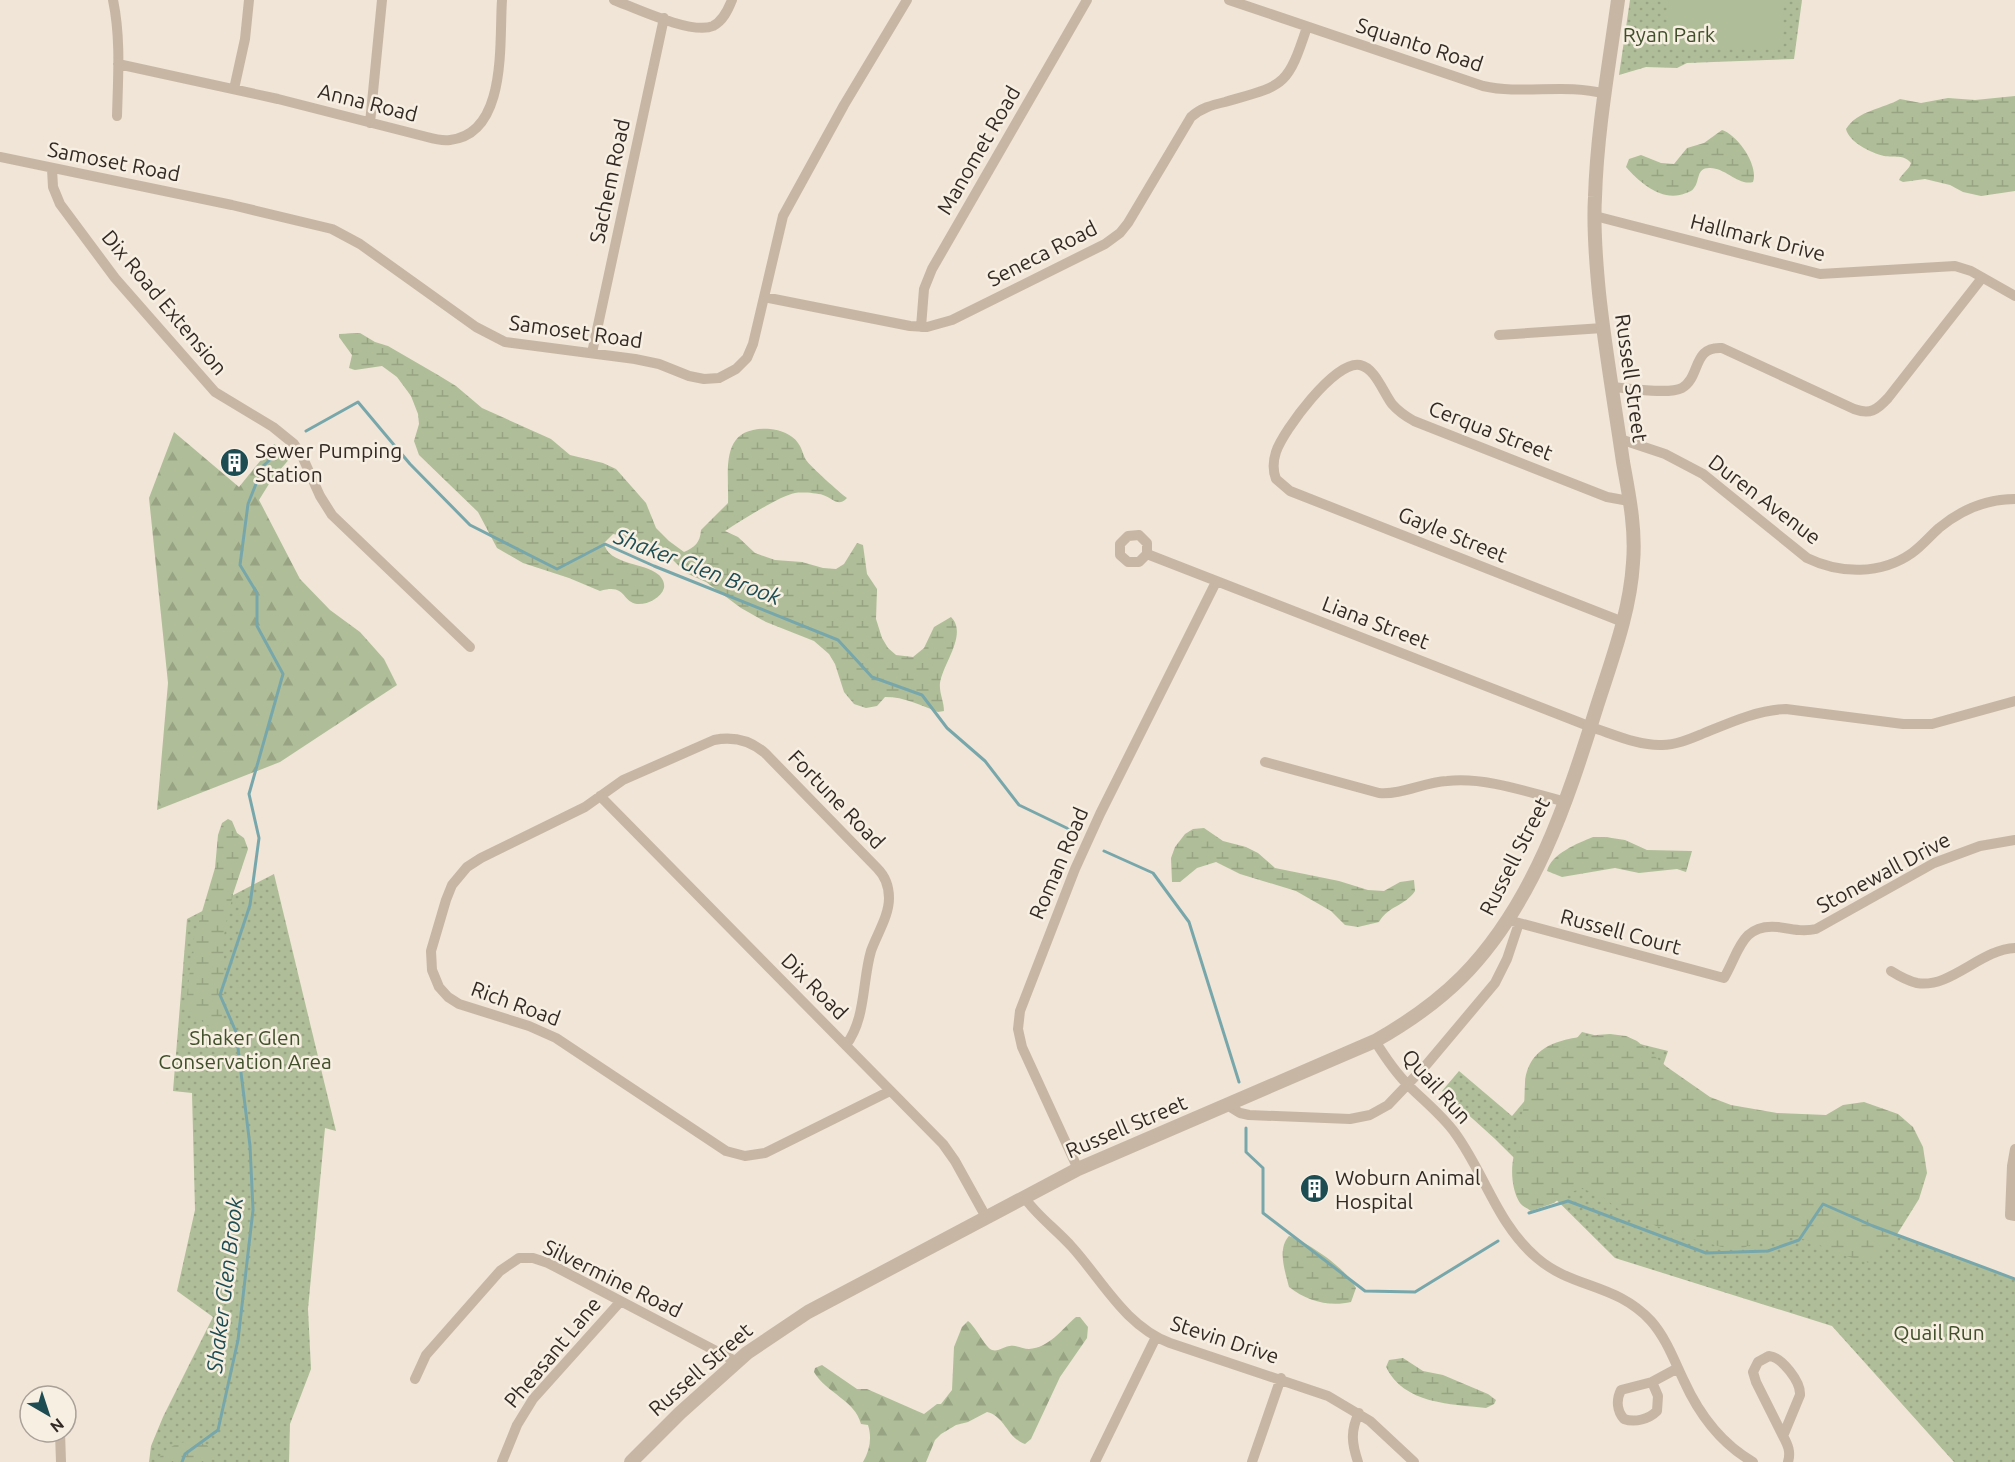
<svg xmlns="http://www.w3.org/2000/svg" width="2015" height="1462" viewBox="0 0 2015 1462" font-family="Ubuntu,sans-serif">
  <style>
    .grass { fill: url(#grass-dots) }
    .forest { fill: url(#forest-firs) }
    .wetland { fill: url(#wetland-marsh) }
    .garden { fill: #afbe98 }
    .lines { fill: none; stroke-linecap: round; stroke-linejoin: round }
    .stream { stroke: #78a7ab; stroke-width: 3 }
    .minor { stroke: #c7b6a4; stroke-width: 10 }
    .tertiary { stroke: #c7b6a4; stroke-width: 14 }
    .labels { text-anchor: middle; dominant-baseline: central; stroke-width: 5; stroke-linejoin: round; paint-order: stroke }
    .park-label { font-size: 21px; fill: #40502a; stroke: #f8efe3 }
    .street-label { font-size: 21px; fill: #332a25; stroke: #f8efe3 }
    .poi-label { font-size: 21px; fill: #332a25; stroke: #f8efe3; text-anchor: start }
    .water-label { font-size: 22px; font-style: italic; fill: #1d4c52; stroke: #f8efe3 }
  </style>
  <defs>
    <pattern id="grass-dots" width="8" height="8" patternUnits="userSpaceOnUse" patternTransform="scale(1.5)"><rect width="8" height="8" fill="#afbe98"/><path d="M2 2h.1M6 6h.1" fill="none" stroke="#97a383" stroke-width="1.8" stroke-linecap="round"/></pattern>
    <pattern id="forest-firs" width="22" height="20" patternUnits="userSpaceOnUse" patternTransform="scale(1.5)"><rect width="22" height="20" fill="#afbe98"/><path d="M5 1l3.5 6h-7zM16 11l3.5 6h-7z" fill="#97a383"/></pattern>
    <pattern id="wetland-marsh" width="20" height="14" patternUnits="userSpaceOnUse" patternTransform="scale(1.5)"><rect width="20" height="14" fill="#afbe98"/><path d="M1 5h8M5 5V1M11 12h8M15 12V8" fill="none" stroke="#97a383"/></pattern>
  </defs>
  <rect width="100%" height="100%" fill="#f0e5d7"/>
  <path class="grass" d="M1630,0H1802L1794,59L1687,63L1677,68L1646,67L1619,75Z
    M274,874L336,1131L325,1128L308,1309L311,1369L290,1424L289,1462H149L151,1446L163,1417L213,1317L177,1291L195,1210L192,1093L173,1091L187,919Z
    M1582,1032L1602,1037L1604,1035L1668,1051L1631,1157L1819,1204L2015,1280V1462H1954L1832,1326L1615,1258L1494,1138L1442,1091L1459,1071L1512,1116Z"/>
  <path class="forest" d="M174,432L239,487L274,444L292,456L272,479L259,500L300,579L330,610L360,632L384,659L397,685L280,762L157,810L168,683L149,498Z
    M1076,1317H1080L1088,1327L1087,1338L1060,1377L1031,1439L1025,1444C1007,1438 1005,1416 987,1412L968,1422L956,1425L941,1434L935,1440L926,1462H863C870,1450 872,1438 868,1425L861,1424C855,1400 826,1393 814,1372L815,1368L822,1365L857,1389H867L924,1414L937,1404H941L952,1390L954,1347L962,1327L968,1321C976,1327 985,1347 992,1350C999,1352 1004,1346 1010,1346C1017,1345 1023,1349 1029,1349C1049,1348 1062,1329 1076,1317Z"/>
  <path class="wetland" d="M2015,96V191L1981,196L1963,192L1950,185L1925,179L1903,182L1899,180C1902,173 1909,170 1911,163C1904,154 1894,158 1884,156C1871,153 1849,142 1846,129C1858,110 1883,109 1900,99L1921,103L1948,98L1975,100Z
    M1722,130C1738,135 1759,166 1753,182C1738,186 1725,167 1709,168C1696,168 1700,181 1694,188C1692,191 1689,192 1686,193C1663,203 1640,183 1626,167L1629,159L1641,155L1661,163L1674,164L1687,148L1704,143Z
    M360,333L375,342L388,346L438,375L456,386L482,408L551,439L570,455L603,463L616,469L646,503L656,528L669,541L684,552C695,547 700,543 701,530L728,503C729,468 719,426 770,429C780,430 792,434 798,443C802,448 803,455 806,460C810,466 840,493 847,498C838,508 833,498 823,495C816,493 802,492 795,493C779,496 739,522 725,531L738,537L755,553L775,560L802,562L823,568L836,569L844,564L857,543L863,545L867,574L877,589L876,619L882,638L888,648L896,655L913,657L924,648L934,627L951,617C968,634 943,663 940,683C939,693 944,701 944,711L938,712C920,705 905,697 885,697L877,706L866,708L854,704L844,692L835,664L829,654L814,641L766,622L741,608L706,582L686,573L673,560L660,562L619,535L613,534L604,543C608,565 644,562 659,575C662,578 665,583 664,588C661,598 647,605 637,604C621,601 626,583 600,591L569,578L523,563L497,548L478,512L419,455L414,441L419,424L418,414L411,396L397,377L382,366L355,370L349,368L352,355L339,337V334Z
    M228,819L232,821L237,833L244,838L248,849L233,894L223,940L225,985L220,1033L218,1036C208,1025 195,1017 186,1005L193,942L215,868L218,835L222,823Z
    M1204,828L1223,841L1246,847L1258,853L1275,868L1339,881L1368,890L1384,891L1400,882L1414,880L1415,891C1405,906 1388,906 1379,922L1358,927L1345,925L1331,911L1296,891L1240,874L1216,862L1197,868L1180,882H1172L1171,858L1175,847L1185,834L1193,829Z
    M1593,837H1605L1625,840L1647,850L1692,851L1686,872L1677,869L1639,873L1615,868L1562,877L1547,871C1551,854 1578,843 1593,837Z
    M1610,1034L1626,1036L1637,1041L1667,1067L1710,1097L1731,1105L1777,1113L1826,1115L1843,1105L1864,1102L1898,1114L1913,1127L1923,1147L1927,1173L1919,1199L1894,1239L1869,1263L1833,1252L1814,1242L1795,1237L1770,1242L1754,1243L1737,1251L1681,1236L1622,1212L1599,1194L1582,1189L1566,1193L1554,1203L1531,1211C1528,1209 1522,1206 1520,1203C1509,1186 1510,1156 1520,1139L1517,1125C1526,1112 1524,1098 1525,1083C1529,1038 1575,1037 1610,1034Z
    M1289,1236C1309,1243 1347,1269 1356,1288L1351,1302C1329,1307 1307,1301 1289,1287C1285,1271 1277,1249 1289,1236Z
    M1403,1358L1423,1371L1443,1375L1488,1394L1496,1400L1494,1404L1486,1408C1450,1404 1404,1404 1386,1367L1389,1360Z
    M195,1441L207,1445L212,1451L205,1462H156C168,1446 176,1442 195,1441Z"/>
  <path class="garden" d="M1668,0H1781V47L1669,48Z"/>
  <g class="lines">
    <path class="stream" d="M306,431L358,402L410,464L470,525L557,569L605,544L654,566L838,640L872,677L922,695L947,728L985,761L1019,805L1075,832
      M1104,851L1153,873L1189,922L1239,1082
      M1246,1128V1152L1263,1168V1213L1365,1291L1415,1292L1498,1241
      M1529,1213L1568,1201L1706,1253L1768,1251L1799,1240L1823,1204L1873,1226L2015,1279
      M182,1462L185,1454L218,1430L238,1340L253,1210L250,1146L236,1032L220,995L250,905L259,838L249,794L283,674L257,626V593L240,565L248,504L263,466L282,449"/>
    <path class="minor" d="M113,0C121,38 118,78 117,116
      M614,0C635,8 692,35 713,26C723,21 728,10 732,0
      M1229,0L1483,86C1523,95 1565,83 1605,94
      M118,64L278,99L427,137C434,139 442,141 450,140C508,134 499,41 502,0
      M234,89L245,39L249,0
      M370,123L382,0
      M0,157L232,205L332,229L360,244L476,327L505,342L635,359L659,364L689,376L704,379L719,378L736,369L747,358L753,344L783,216L844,105L907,0
      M52,169L53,187L60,204L115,278L215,392L273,427L294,444L302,456L320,496L332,515L470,647
      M1595,216L1820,274L1955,266L1971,271L2015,296
      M764,297L910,326L927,327L952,320L1105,244L1120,233L1128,223L1191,117C1201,108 1212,105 1225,102C1284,85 1287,88 1307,27
      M921,327L924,289L932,269L1087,0
      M1499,335L1603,328
      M592,353L664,18
      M1612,387C1628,388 1668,395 1682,388C1701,377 1692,346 1722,348L1854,409C1870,415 1877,410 1888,398L1982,278
      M1620,439L1665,454L1703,474L1807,558C1840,574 1881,575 1912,553C1922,546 1930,536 1939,528C1962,509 1986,499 2015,499
      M1147,554L1139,562H1128L1120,555V544L1128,536L1139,535L1147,543V554L1591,727C1613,734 1639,746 1662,745C1676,745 1690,739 1702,734C1729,723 1757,710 1786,709L1903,724H1932L2015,701
      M1623,622L1290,491L1276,479C1273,471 1273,461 1276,452C1283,431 1335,360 1360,365C1375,368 1383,392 1392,404C1398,411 1405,416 1414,421L1607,497L1629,501
      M1265,762L1379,793C1402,795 1424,782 1447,781C1487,777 1527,792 1566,802
      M600,796L943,1144L955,1161L986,1217
      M1508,920L1724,978C1739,953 1741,923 1778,927C1791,929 1803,932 1816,929L1934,863L1980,846L2015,840
      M1891,971C1899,976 1908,981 1917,983C1950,989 1981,949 2015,948
      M1375,1041C1385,1057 1395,1072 1408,1085C1424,1101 1442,1115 1455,1133C1485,1174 1497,1224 1537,1258C1573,1289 1616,1283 1651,1321C1666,1338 1674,1360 1684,1381C1699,1414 1720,1443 1753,1462
      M846,1045C866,1019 862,982 871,951C877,934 889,916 889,898C889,886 885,876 877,868L765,753C750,740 734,736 714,740L623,780L585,807L481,858L467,867L452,885L446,900L431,951L432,970L439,987L448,997L459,1004L529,1026L556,1038L726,1151L745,1156L765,1153L890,1091
      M1227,1105L1240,1113L1249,1115L1350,1119L1370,1115L1388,1105L1427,1064L1495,983L1507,959L1519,923
      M2015,1149L2012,1166L2010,1215L2015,1216
      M1078,1169L1022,1047L1018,1029L1020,1011L1075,869L1100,814L1216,582
      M1024,1197C1037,1216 1056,1229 1072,1247C1102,1280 1125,1326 1170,1343L1328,1396L1370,1421L1414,1462
      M415,1379L426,1355L500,1271L519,1258H533L548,1263L737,1362
      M1652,1382L1658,1396L1657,1411C1649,1419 1635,1423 1624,1419C1617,1411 1616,1400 1621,1390L1652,1382L1678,1368
      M60,1432L61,1462
      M1783,1436L1800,1395C1801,1382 1782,1357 1769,1356L1758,1362L1753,1372L1756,1382L1783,1436C1788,1445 1791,1452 1788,1462
      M502,1462L517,1425L533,1399L620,1302
      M1095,1462L1156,1337
      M1252,1462L1281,1378
      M1358,1462C1352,1444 1350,1431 1359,1413"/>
    <path class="tertiary" d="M631,1462L680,1413L747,1353L808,1312L1078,1169L1375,1041C1407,1023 1436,1003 1462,977C1534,904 1567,802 1597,706C1612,659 1630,612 1633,563C1636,529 1629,495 1623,462C1615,406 1605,350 1599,293C1596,262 1593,229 1595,197C1597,131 1609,65 1618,0"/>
  </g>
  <defs>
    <symbol id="building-disc" viewBox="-11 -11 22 22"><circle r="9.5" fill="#1d4c52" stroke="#f8efe3"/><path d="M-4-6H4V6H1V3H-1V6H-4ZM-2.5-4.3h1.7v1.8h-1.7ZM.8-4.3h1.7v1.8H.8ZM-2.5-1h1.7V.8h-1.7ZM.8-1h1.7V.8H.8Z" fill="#fff"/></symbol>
  </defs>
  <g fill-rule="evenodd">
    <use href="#building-disc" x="218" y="446" width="33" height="33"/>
    <use href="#building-disc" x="1298" y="1172" width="33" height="33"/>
  </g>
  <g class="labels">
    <g class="park-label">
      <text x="1669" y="34">Ryan Park</text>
      <text x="245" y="1037">Shaker Glen<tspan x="245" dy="24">Conservation Area</tspan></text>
      <text x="1939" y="1332">Quail Run</text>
    </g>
    <g class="street-label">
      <text transform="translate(1420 44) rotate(18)">Squanto Road</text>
      <text transform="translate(368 102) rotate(14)">Anna Road</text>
      <text transform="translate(978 150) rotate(-60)">Manomet Road</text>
      <text transform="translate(114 161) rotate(11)">Samoset Road</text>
      <text transform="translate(609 181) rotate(-78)">Sachem Road</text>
      <text transform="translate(1758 237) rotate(14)">Hallmark Drive</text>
      <text transform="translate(1042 253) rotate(-27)">Seneca Road</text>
      <text transform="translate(165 302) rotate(50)">Dix Road Extension</text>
      <text transform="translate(576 331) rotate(8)">Samoset Road</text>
      <text transform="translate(1632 378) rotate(82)">Russell Street</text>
      <text transform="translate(1491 430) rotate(21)">Cerqua Street</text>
      <text transform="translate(1765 499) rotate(37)">Duren Avenue</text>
      <text transform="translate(1453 534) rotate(22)">Gayle Street</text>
      <text transform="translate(1376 622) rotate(21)">Liana Street</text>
      <text transform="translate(837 799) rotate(46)">Fortune Road</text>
      <text transform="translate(1514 856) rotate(-63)">Russell Street</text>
      <text transform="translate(1058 863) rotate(-67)">Roman Road</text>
      <text transform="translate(1883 872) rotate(-28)">Stonewall Drive</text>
      <text transform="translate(1621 931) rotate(15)">Russell Court</text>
      <text transform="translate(815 986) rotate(45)">Dix Road</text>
      <text transform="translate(516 1003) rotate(20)">Rich Road</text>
      <text transform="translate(1437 1086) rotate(48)">Quail Run</text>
      <text transform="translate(1126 1126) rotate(-23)">Russell Street</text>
      <text transform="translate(613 1278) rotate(26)">Silvermine Road</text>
      <text transform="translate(1225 1339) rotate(18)">Stevin Drive</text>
      <text transform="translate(552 1352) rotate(-50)">Pheasant Lane</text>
      <text transform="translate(700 1369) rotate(-41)">Russell Street</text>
    </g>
    <g class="poi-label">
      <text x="255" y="450">Sewer Pumping<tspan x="255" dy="24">Station</tspan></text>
      <text x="1335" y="1177">Woburn Animal<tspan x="1335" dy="24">Hospital</tspan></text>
    </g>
    <g class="water-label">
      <text transform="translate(698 566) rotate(21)">Shaker Glen Brook</text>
      <text transform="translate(224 1285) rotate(-83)">Shaker Glen Brook</text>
    </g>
  </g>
  <g transform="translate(48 1414) rotate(141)"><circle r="28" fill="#f8efe3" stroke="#a9a097" stroke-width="1.5"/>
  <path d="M0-4.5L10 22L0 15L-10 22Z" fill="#1d4c52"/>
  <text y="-9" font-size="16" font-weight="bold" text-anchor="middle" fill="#332a25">N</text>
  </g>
</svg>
